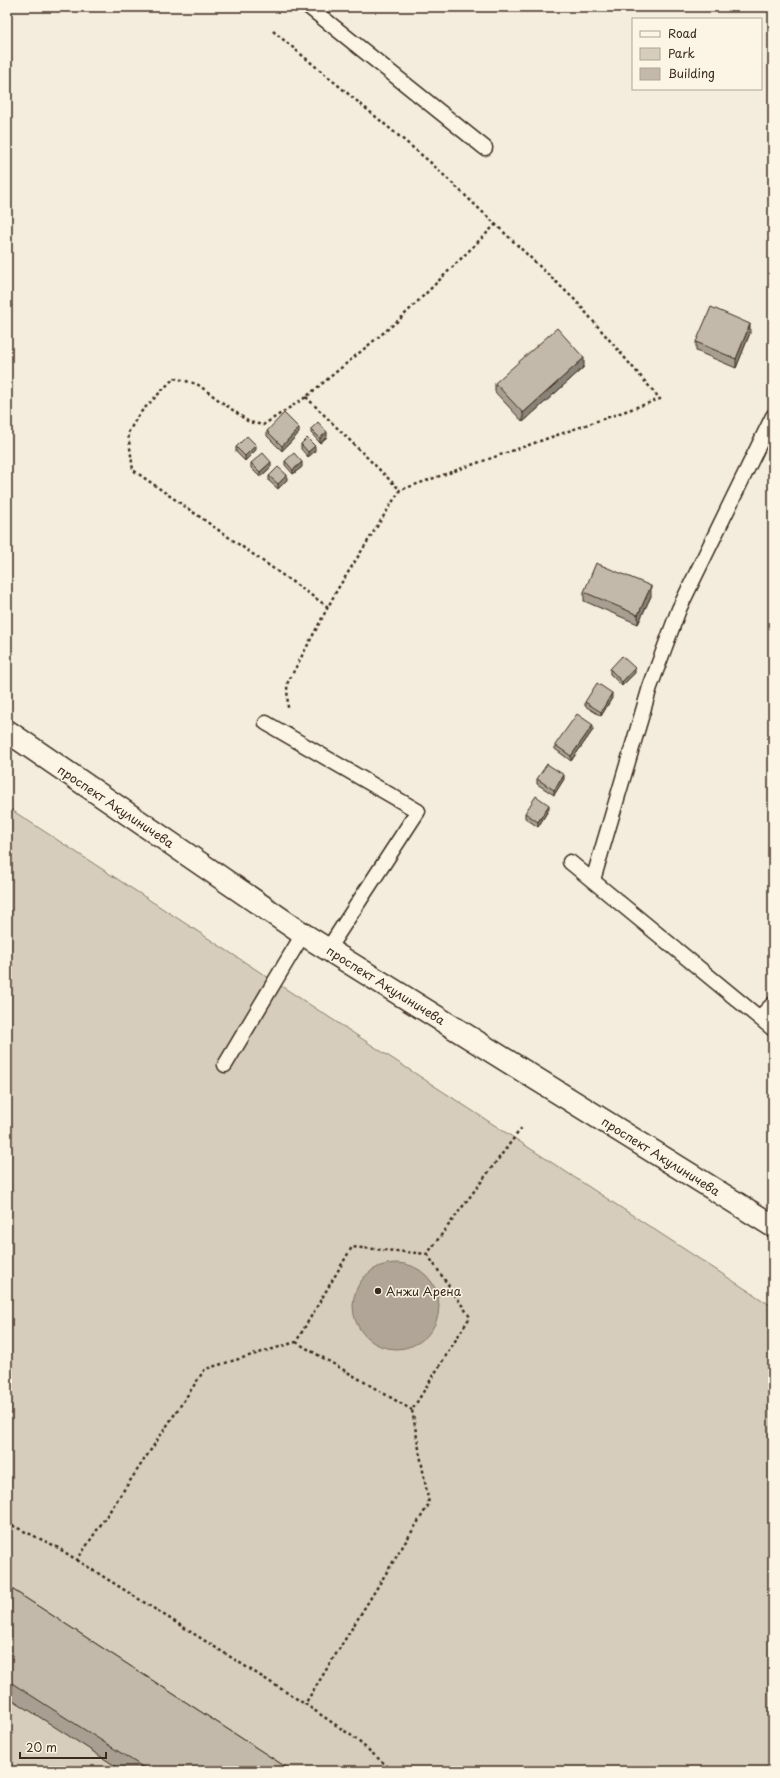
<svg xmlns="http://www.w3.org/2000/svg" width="780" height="1778" viewBox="0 0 780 1778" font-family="'Playpen Sans',sans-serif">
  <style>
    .green { fill: #d6cdbd; stroke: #887c6e }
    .water { fill: #b0a596; stroke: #817466 }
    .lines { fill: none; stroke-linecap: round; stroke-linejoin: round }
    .service-casing { stroke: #3b2a1e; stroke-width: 17 }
    .secondary-casing { stroke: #3b2a1e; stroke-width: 25 }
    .path { stroke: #3b2a1e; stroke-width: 2.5; stroke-dasharray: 3 3; stroke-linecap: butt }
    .service { stroke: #fcf5e5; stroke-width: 14 }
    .secondary { stroke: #fcf5e5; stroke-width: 22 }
    .wall { fill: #a89f92; stroke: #3b2a1e }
    .shaded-wall { fill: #888277; stroke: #3b2a1e }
    .building { fill: #c3b9aa; stroke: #3b2a1e }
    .poi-dot { fill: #3b2a1e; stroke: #fcf5e5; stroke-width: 1.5 }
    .labels { text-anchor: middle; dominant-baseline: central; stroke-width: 3; stroke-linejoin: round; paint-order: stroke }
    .street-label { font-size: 12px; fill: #3b2a1e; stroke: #fcf5e5 }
    .poi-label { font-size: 12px; fill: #3b2a1e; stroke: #fcf5e5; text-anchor: start }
  </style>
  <rect width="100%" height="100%" fill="#f4eddd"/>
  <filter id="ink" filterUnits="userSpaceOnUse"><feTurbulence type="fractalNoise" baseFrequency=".025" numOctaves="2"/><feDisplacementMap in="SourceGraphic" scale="8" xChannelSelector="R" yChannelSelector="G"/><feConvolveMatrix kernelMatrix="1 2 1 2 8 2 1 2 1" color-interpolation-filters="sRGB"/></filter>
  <g filter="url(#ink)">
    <path class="green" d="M7,807L773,1307V1771H7Z"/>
    <path class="water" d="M353 1306a43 43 0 1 1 86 0a43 43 0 1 1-86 0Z"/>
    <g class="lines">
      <defs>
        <path id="service" d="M309,7L485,148
          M266,723L418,811L328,949
          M570,862L773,1029
          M593,880L650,687L679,609L773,416
          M760,1017L773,1004
          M225,1065L303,934"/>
        <path id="secondary" d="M7,731L303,934L773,1226"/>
      </defs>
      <use href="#service" class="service-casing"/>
      <use href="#secondary" class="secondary-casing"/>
      <path class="path" d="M273,31L430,162L576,301L660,399L400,490L337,590L287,684L288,710
        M306,397L400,490
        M328,607L133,470L128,433L139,414L174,378L197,384L249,422L263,425L306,397L400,319L496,224
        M296,1342L412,1410
        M7,1523L55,1546L77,1560L205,1369L296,1342L352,1247L427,1254L523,1126
        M77,1560L305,1704
        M393,1771L352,1736L305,1704L429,1504L412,1410L470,1317L427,1254"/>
      <use href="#service" class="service"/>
      <use href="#secondary" class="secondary"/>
    </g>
    <path class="wall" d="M750,333L736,368L696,351V342Z
      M584,367L523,422L495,392V383Z
      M311,429L327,437L320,443L311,433Z
      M267,431L299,433L282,451L267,436Z
      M301,444L315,451L308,457L301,449Z
      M236,447L256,450L245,461L236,452Z
      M285,461L302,467L293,474L285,465Z
      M251,463L271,467L260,477L251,468Z
      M269,476L287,480L278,489L269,481Z
      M584,592L651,596L638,624L584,601Z
      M610,669L635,673L622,686L610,674Z
      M612,698L601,716L585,706V702Z
      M593,730L571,761L555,749V745Z
      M537,779H564L554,795L537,784Z
      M549,809L538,827L525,818V813Z
      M7,1586L292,1771H123L7,1696Z"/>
    <path class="shaded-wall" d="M750,324V333L736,368V359Z
      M584,358V367L523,422V413Z
      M299,428V433L282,451V446Z
      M327,432V437L320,443V438Z
      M256,445V450L245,461V456Z
      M315,446V451L308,457V452Z
      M271,462V467L260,477V472Z
      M302,462V467L293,474V470Z
      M287,475V480L278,489V484Z
      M651,586V596L638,624V615Z
      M635,668V673L622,686V682Z
      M612,693V698L601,716V712Z
      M593,725V730L571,761V756Z
      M564,775V779L554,795V790Z
      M549,805V809L538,827V822Z"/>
    <path class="building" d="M711,307L750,324L736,359L696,342Z
      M557,328L584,358L523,413L495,383Z
      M284,413L299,428L282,446L267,431Z
      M318,422L327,432L320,438L311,429Z
      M247,436L256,445L245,456L236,447Z
      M307,438L315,446L308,452L301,444Z
      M263,453L271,462L260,472L251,463Z
      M294,453L302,462L293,470L285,461Z
      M278,467L287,475L278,484L269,476Z
      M596,563L651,586L638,615L584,592Z
      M622,656L635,668L622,682L610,669Z
      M597,683L612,693L601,712L585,702Z
      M577,714L593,725L571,756L555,745Z
      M547,764L564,775L554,790L537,779Z
      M536,796L549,805L538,822L525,813Z
      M7,1586L292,1771H149L7,1680Z"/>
  </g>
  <circle class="poi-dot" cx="378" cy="1291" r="4"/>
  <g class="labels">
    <g class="street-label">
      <text transform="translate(116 806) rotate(34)">проспект Акулиничева</text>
      <text transform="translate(386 985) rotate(32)">проспект Акулиничева</text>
      <text transform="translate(661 1156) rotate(32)">проспект Акулиничева</text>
    </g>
    <g class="poi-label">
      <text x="386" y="1291">Анжи Арена</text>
    </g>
  </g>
  <rect width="780" height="1778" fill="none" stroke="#fcf5e5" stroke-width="24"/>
  <rect x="12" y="12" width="756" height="1754" fill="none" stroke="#3b2a1e" stroke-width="1.5" filter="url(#ink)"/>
  <rect x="632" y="18" width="130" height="72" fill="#fcf5e5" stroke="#afa495"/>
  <rect x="640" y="31" width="20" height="6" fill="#fcf5e5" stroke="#afa495"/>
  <text x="668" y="38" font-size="12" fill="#3b2a1e">Road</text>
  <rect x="640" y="48" width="20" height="12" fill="#d6cdbd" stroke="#afa495"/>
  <text x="668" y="58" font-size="12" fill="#3b2a1e">Park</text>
  <rect x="640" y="68" width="20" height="12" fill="#c3b9aa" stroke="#afa495"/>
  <text x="668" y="78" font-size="12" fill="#3b2a1e">Building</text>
  <path d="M20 1752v6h86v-6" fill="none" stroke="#3b2a1e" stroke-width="2"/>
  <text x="26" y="1752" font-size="12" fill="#3b2a1e" stroke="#fcf5e5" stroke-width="3" paint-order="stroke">20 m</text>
</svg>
